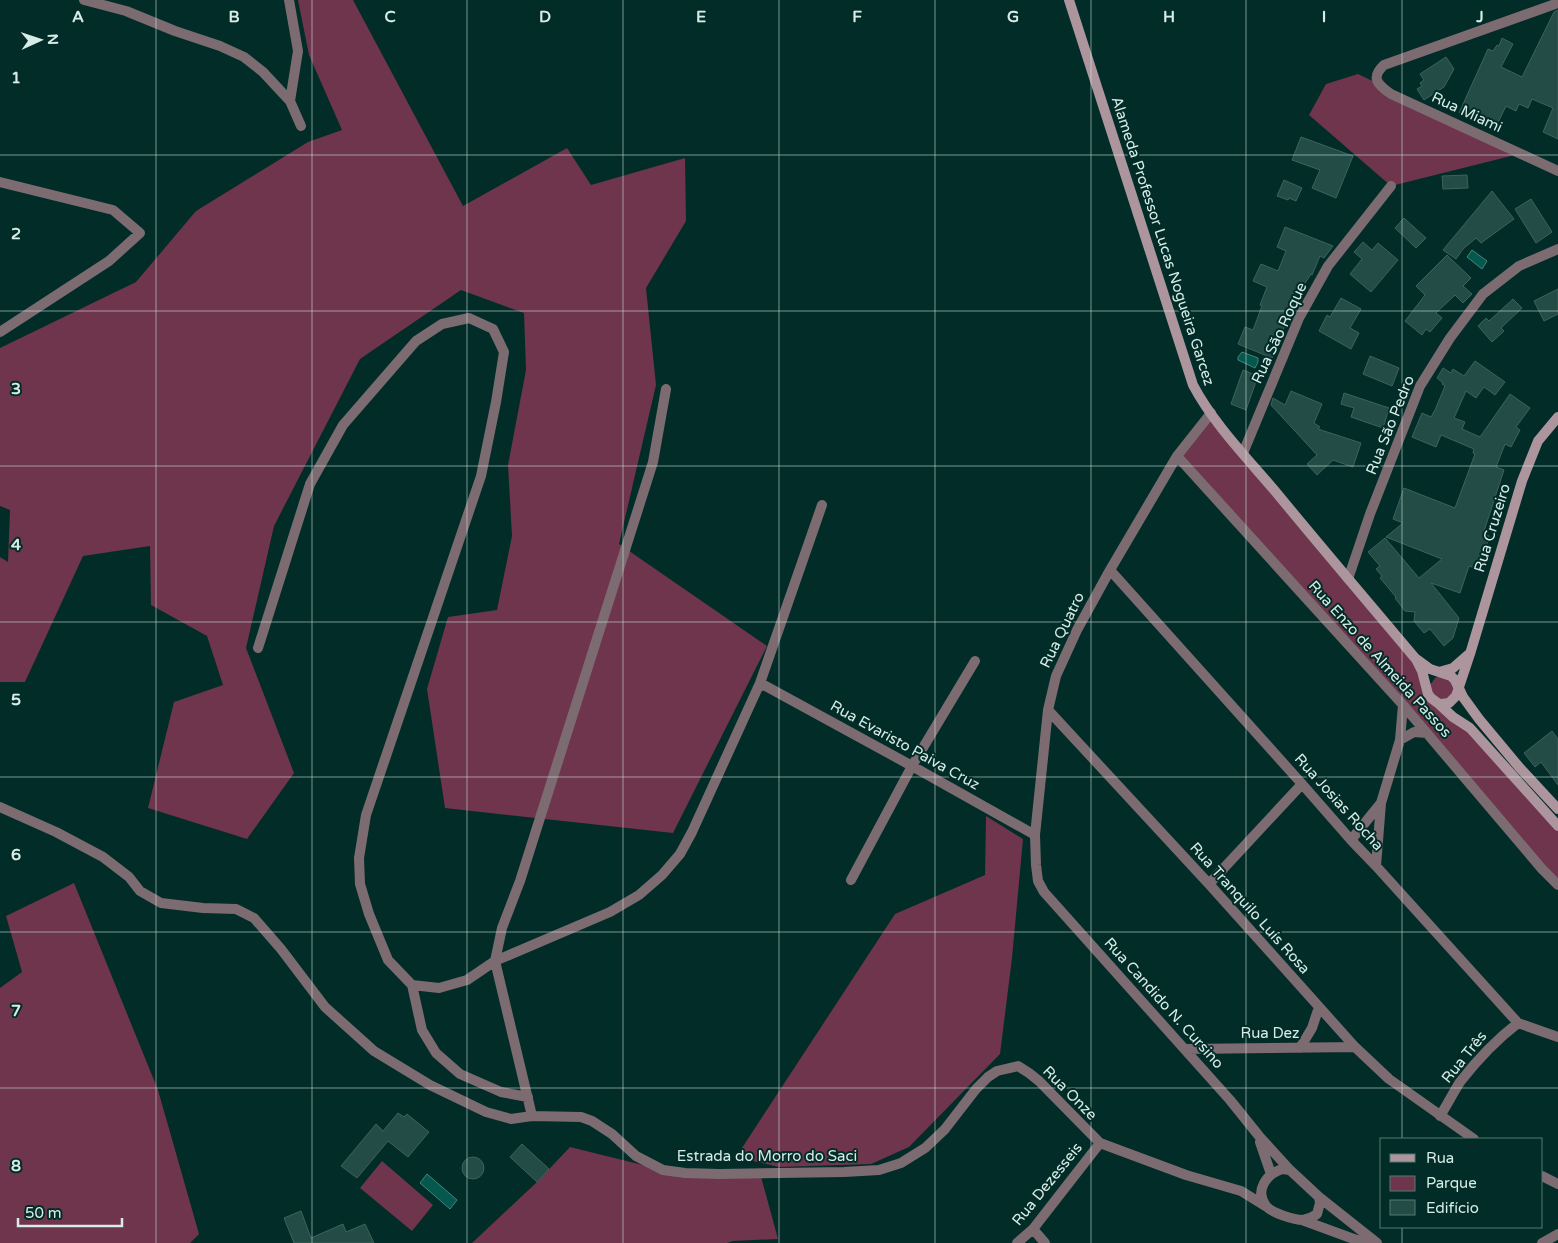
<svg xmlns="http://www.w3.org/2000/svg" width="1558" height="1243" viewBox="0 0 1558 1243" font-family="'Varela Round',sans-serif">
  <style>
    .green { fill: #6e354c }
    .water { fill: #05584e; stroke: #44847c }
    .building { fill: #224c45; stroke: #3d635c }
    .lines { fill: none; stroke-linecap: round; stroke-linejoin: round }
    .street { stroke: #7c6c71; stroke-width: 10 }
    .secondary { stroke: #ad959d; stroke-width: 10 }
    .grid { fill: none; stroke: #d7ece7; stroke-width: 1; stroke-opacity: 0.55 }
    .labels { text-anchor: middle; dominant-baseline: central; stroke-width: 4; stroke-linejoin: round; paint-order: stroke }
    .street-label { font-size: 15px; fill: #d7ece7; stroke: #022c27 }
    .grid-label { font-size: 16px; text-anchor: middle; font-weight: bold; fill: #d7ece7; stroke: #022c27; stroke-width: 4; stroke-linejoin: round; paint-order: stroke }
  </style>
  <rect width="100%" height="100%" fill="#022c27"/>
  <path class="green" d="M298,0H353L463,206L567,148L591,185L685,158L686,221L646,288L656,385L619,544L767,646L673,833L445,808L427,689L448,617L497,610L512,536L508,465L526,370L524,313L461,290L360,359L274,526L246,648L294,773L247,839L148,808L174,702L223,685L207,636L151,605L150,546L83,556L25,682H0V557L8,562L10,510L0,506V348L136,282L196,211L308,142L342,130L309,55Z
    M1358,74L1523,153L1391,186L1309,115L1326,84Z
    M1210,417L1422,671L1428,694L1455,714L1558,826V883L1182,455Z
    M1439,676L1448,677L1455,688L1450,698L1435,699L1430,685L1435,678Z
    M986,816L1023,839L1012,958L1000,1054L909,1147L871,1164L779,1167L736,1157L895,914L985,875Z
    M74,883L158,1090L199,1234L190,1243H0V988L22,972L6,916Z
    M570,1147L663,1170L760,1173L778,1239L733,1241L727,1243H472L537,1182Z
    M382,1161L433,1205L412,1231L360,1188Z"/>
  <path class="water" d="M1472,250L1487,261L1482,269L1467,257Z
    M1242,352L1258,358V362L1255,368L1238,360V357Z
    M427,1174L457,1200L450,1209L420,1183Z"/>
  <path class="building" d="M1558,10V139L1543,132L1553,108L1532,99L1528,108L1519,104L1516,111L1506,106L1495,129L1459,113L1488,49L1493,51L1497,45L1499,46L1502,38L1513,44L1501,67L1522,77L1554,12Z
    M1446,57L1454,69L1444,87L1424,100L1417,89L1422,86L1420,83L1424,80L1420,74Z
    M1301,137L1353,156L1336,198L1312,188L1320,170L1292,160Z
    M1467,175L1468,188L1443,189L1442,176Z
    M1284,180L1302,188L1296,201L1289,198L1288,200L1277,196Z
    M1492,191L1514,219L1481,243L1476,238L1463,249L1456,259L1443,250Z
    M1531,199L1552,232L1536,243L1515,209Z
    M1404,218L1426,238L1416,248L1395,228Z
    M1285,227L1333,246L1324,258L1320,256L1312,275L1311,274L1300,291L1299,290L1272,358L1238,344L1245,327L1253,330L1262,306L1260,305L1267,287L1253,281L1261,264L1278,271L1286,251L1277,247Z
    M1363,242L1372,250L1378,243L1398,260L1371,292L1350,274L1362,259L1354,252Z
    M1447,255L1471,278L1463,286L1472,294L1463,303L1455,295L1436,313L1442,318L1430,332L1426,329L1422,335L1405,321L1425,295L1416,286Z
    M1558,289V314L1544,321L1534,301Z
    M1341,298L1361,309L1350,328L1359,333L1351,349L1319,331L1327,315L1330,317Z
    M1513,299L1522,308L1501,328L1504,331L1492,342L1478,326L1486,318L1489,321Z
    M1370,356L1399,368L1392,386L1363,374Z
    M1475,361L1505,382L1495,395L1484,387L1476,398L1466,391L1454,418L1465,422L1462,429L1480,437L1510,394L1530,408L1516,427L1520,430L1511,447L1505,444L1496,467L1504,470L1483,534L1489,536L1480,570L1469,566L1460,593L1431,583L1459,618L1453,638L1444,646L1430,629L1424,633L1414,621L1415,612L1405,611L1395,598L1396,597L1380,578L1382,576L1376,569L1380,566L1368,552L1385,538L1419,578L1442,559L1386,537L1403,523L1393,519L1404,488L1455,508L1475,454L1473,453L1474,449L1441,435L1436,447L1412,437L1422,413L1431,417L1435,410L1445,386L1442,384L1443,383L1437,378L1443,368L1451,373L1453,369L1464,376Z
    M1243,370L1258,376L1246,410L1231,404Z
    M1291,391L1322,404L1314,423L1320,427L1318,429L1361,443L1353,467L1333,460L1317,475L1307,464L1317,455L1271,405L1273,398L1285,405Z
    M1344,393L1389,408L1383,428L1351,417L1354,408L1341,404Z
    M1552,731L1558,739V785L1541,762L1535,767L1524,753Z
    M398,1113L404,1117L407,1114L429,1132L408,1157L388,1141L357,1178L341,1166L376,1124L383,1131Z
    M522,1144L549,1169L537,1182L510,1157Z
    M462 1168a11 11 0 1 1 22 0a11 11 0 1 1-22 0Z
    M301,1211L311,1238L343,1224L346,1232L365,1224L374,1243H294L284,1218Z"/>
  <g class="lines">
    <path class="street" d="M84,0L126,11L175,31L220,46L244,57L263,72L290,101L301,126
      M289,0L298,51L290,101
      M1558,3L1384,65C1370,78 1378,85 1391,94L1558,171
      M0,182L113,210L140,233L109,261L0,332
      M1211,413L1177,456L1110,570L1077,630L1056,676L1048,710L1035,835L1036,865L1038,881L1044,892L1230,1100L1259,1136L1290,1170
      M1243,453L1299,318L1328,266L1391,186
      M1177,456L1403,705L1542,869L1558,885
      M1110,570L1302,784L1351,840L1376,866L1518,1023L1558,1037
      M1348,579L1370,514L1420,386L1450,338L1483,294L1519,266L1558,249
      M258,648L310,484L343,425L416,341L442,324L469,318L493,329L504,352L496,402L481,476L366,815L359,858L360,884L369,914L388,960L412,985L439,988L467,980L495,961L610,912L639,895L662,875L680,854L692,832L760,683L822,505
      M760,683L912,766L1035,835
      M1048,710L1209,884L1355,1047L1389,1079L1474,1139
      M1400,740L1414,732L1427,733
      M0,807L56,832L103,857L129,877L140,891L161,903L203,908L236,909L254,918L281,949L325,1007L374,1051L430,1085L486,1112L511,1119L532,1116L581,1117L592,1121L612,1134L636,1156L663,1170L685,1173L719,1174L844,1172L879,1170L901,1163L925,1148L945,1129L976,1089L988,1077L997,1071L1018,1066L1029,1073L1039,1081L1100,1143L1186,1175L1241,1191L1267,1207
      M1351,840L1381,803
      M1376,866L1381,803L1400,740L1403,705
      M851,880L912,766L975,661
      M1209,884L1302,784
      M412,985L422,1030L436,1053L460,1074L501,1092L528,1097
      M1300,1048L1312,1028L1319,1007
      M1185,1049L1355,1047
      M532,1116L495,961L502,928L520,881L653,462L666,389
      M1440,1116C1447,1105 1453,1093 1460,1082C1477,1060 1496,1040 1518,1023
      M1260,1142L1271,1174
      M1282,1169L1290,1170L1319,1197L1320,1203L1317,1214C1313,1217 1308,1219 1303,1220C1294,1220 1272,1213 1266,1206C1254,1190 1267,1174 1282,1169Z
      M1542,1176L1558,1184
      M1319,1197L1377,1243
      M1302,1220L1351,1238L1367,1243
      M1033,1229L1045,1243
      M1017,1243L1033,1229L1100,1143
      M1542,1243L1558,1234"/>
    <path class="secondary" d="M1069,0L1193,385C1213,423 1247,458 1275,491C1321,547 1368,602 1415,658L1430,669L1451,676L1455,680L1463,697L1479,719L1519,767L1558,809
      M1416,659L1422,671L1428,694L1431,698L1439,704L1453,717L1470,728L1558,826
      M1439,672L1453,668L1469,654
      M1439,704L1449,703L1456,696L1470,654L1522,481L1538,441L1558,417"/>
  </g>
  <path class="grid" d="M156,0V1243M312,0V1243M467,0V1243M623,0V1243M779,0V1243M935,0V1243M1091,0V1243M1246,0V1243M1402,0V1139M0,155H1558M0,311H1558M0,466H1558M0,622H1558M0,777H1558M0,932H1558M0,1088H1558M1402,1227V1243"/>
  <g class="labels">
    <g class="street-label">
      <text transform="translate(1467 112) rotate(25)">Rua Miami</text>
      <text transform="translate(1163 241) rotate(72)">Alameda Professor Lucas Nogueira Garcez</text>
      <text transform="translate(1279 333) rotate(-65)">Rua São Roque</text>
      <text transform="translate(1390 425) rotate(-68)">Rua São Pedro</text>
      <text transform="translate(1492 528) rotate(-73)">Rua Cruzeiro</text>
      <text transform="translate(1062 630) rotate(-64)">Rua Quatro</text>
      <text transform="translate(1380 659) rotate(48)">Rua Enzo de Almeida Passos</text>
      <text transform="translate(905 745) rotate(29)">Rua Evaristo Paiva Cruz</text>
      <text transform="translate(1339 802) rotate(48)">Rua Josias Rocha</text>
      <text transform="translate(1250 908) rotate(48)">Rua Tranquilo Luís Rosa</text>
      <text transform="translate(1164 1003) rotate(48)">Rua Candido N. Cursino</text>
      <text x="1270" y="1033">Rua Dez</text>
      <text transform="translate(1464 1057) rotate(-51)">Rua Três</text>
      <text transform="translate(1070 1093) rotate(45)">Rua Onze</text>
      <text x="767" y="1156">Estrada do Morro do Saci</text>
      <text transform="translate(1047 1184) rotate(-51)">Rua Dezesseis</text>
    </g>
  </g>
  <g class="grid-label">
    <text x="78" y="22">A</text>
    <text x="234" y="22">B</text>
    <text x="390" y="22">C</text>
    <text x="545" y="22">D</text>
    <text x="701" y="22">E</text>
    <text x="857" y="22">F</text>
    <text x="1013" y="22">G</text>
    <text x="1169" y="22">H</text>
    <text x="1324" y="22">I</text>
    <text x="1480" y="22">J</text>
    <text x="16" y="83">1</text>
    <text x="16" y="239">2</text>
    <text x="16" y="394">3</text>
    <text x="16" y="550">4</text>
    <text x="16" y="705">5</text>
    <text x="16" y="860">6</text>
    <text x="16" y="1016">7</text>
    <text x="16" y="1171">8</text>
  </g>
  <rect x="1380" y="1138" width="162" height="90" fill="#022c27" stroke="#577974"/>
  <rect x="1390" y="1154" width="25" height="8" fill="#ad959d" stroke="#577974"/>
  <text x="1426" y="1163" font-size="15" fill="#d7ece7">Rua</text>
  <rect x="1390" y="1176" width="25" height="15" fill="#6e354c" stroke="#577974"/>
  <text x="1426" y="1188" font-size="15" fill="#d7ece7">Parque</text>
  <rect x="1390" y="1200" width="25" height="15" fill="#224c45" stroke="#577974"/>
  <text x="1426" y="1213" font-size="15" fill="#d7ece7">Edifício</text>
  <g transform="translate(40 40) rotate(87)" stroke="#022c27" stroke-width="4" paint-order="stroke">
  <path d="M0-4L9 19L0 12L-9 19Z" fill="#d7ece7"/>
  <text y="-8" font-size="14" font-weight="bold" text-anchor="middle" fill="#d7ece7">N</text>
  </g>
  <path d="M18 1218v8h104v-8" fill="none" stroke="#d7ece7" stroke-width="2.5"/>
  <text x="25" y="1218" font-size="15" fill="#d7ece7" stroke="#022c27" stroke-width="4" paint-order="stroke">50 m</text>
</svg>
